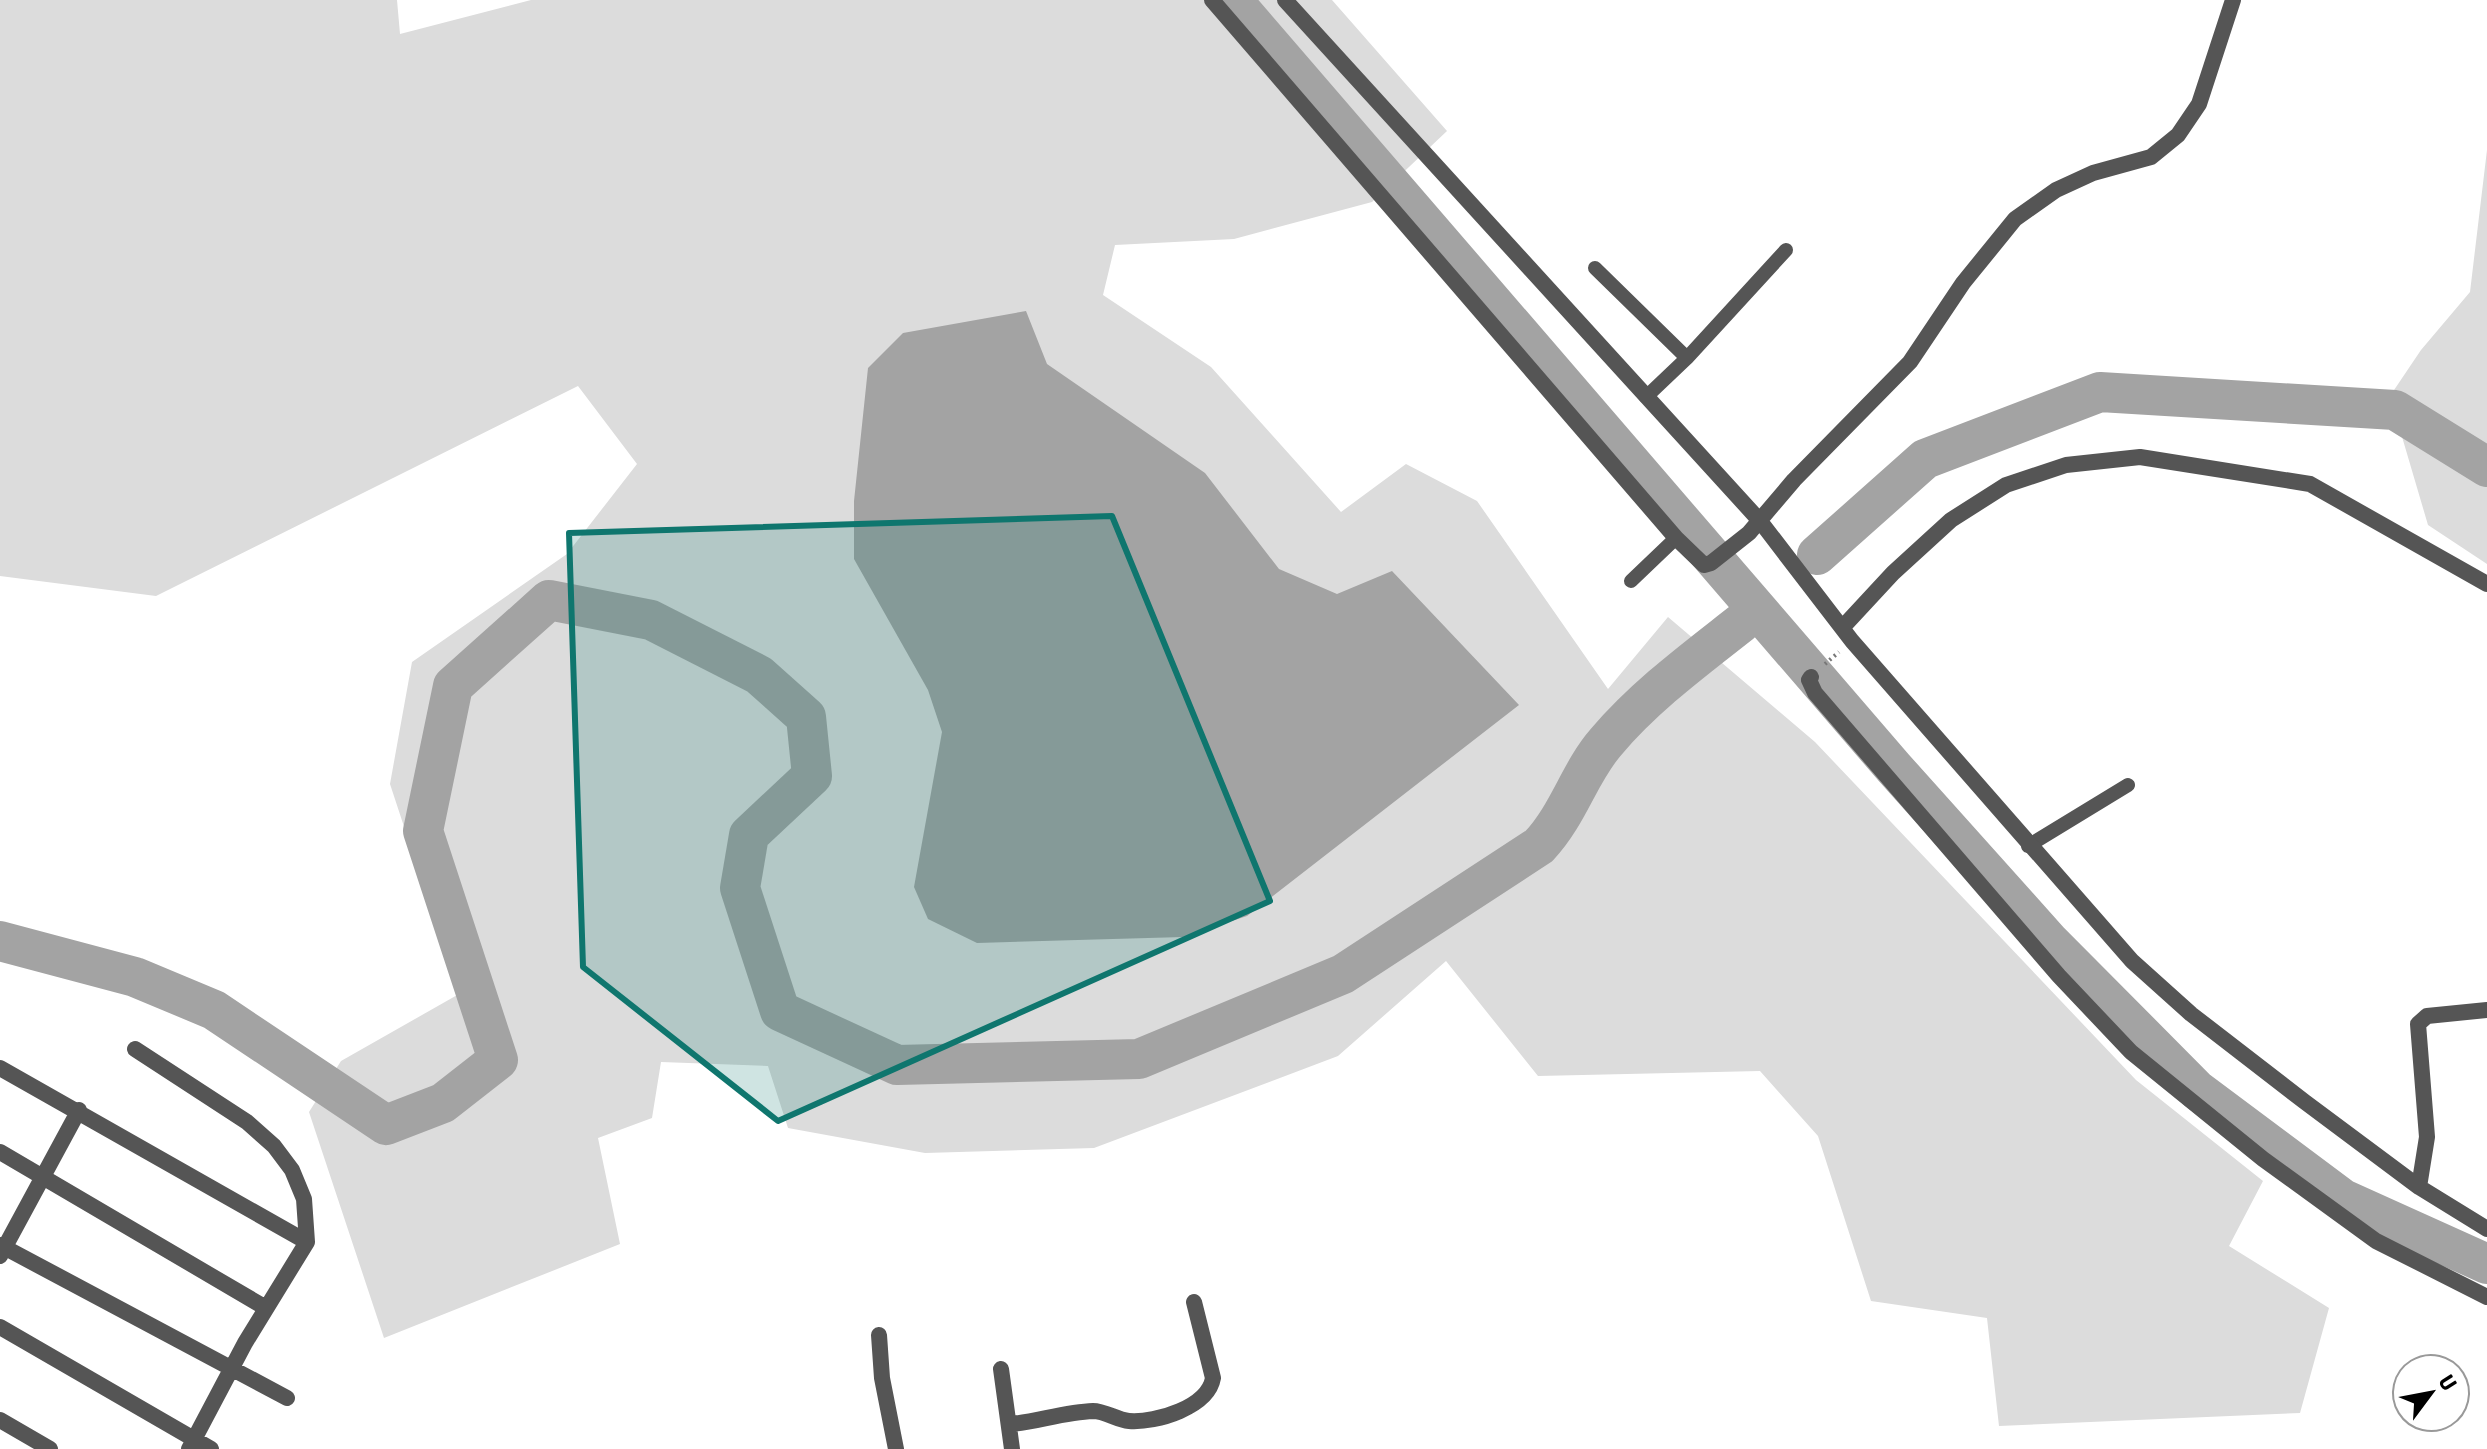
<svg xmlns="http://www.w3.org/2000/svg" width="2487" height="1449" viewBox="0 0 2487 1449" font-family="'Asap Condensed',sans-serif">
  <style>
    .green { fill: #dcdcdc }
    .water { fill: #a3a3a3 }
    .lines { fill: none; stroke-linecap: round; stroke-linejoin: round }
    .river { stroke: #a3a3a3; stroke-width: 40 }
    .path { stroke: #777; stroke-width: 4; stroke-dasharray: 2 4; stroke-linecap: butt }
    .lane { stroke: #555; stroke-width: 14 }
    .street { stroke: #555; stroke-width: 16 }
    .marked { fill: #0f766e; fill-opacity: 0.2; stroke: #0f766e; stroke-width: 6; stroke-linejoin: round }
  </style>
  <rect width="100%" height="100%" fill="#fff"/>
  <path class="green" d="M0,0H397L400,34L531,0H1332L1447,131L1372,202L1234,239L1115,245L1103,295L1211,367L1341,512L1406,464L1477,501L1608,689L1668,617L1815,742L2136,1080L2263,1181L2229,1246L2329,1308L2300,1413L1999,1426L1987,1318L1871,1301L1818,1136L1760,1071L1538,1076L1446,961L1338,1056L1094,1148L925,1153L788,1128L768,1066L661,1062L652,1118L598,1138L620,1244L384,1338L309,1112L341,1061L459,994L390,784L412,662L567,554L637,464L578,386L156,596L0,576Z
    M2487,150V564L2428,525L2390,396L2421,350L2470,292Z"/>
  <path class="water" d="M1026,311L1047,364L1205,473L1279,569L1337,594L1392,571L1519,705L1247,916L1183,937L977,943L928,919L914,887L942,732L928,690L854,559V501L868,368L903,333Z"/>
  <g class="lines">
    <path class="river" d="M1232,0L1894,768L2049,941L2197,1090L2343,1199L2487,1264
      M1817,555L1925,459L2100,392L2395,410L2487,467
      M0,941L135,977L214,1010L386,1125L443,1103L498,1060L423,831L453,686L549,600L651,620L759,675L806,717L812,776L749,835L740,888L780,1011L897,1065L1139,1059L1343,974L1539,846C1569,814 1579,773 1606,742C1645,696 1694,660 1741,623"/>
    <path class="path" d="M1825,664L1839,652"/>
    <path class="lane" d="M1595,268L1687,358
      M1646,397L1687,358L1786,250
      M1631,581L1676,538
      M2028,846L2128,785"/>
    <path class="street" d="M1212,0L1676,538L1704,565L1711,563L1749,533L1794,480L1910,362L1963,283L2015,219L2056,190L2093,173L2151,157L2178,135L2199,104L2233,0
      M1285,0L1760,521L1852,641L2132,961L2191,1014L2305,1102L2419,1187L2487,1229
      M1842,628L1893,573L1951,520L2006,485L2066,465L2140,457L2310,484L2487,584
      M1811,677L1809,680L1815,693L2059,976L2131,1052L2263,1159L2376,1241L2487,1297
      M135,1049L247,1122L274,1146L292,1170L304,1199L307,1242L245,1343L189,1449
      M0,1068L307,1242
      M0,1152L266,1308
      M2419,1187L2427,1137L2418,1024L2427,1016L2487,1010
      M0,1245L287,1398
      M0,1256L79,1110
      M0,1327L211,1449
      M879,1335L882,1378L896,1449
      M1001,1369L1012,1449
      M0,1420L50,1449
      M1012,1424C1038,1421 1067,1412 1093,1411C1105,1411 1117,1420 1129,1421C1157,1423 1208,1407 1213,1378L1194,1302"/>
  </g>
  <path class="marked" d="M1112,516L1270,901L778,1121L583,967L569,533Z"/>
  <g transform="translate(2431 1393) rotate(58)"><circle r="38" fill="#ffffff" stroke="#999999" stroke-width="2"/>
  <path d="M0-6L14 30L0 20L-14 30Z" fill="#000000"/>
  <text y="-12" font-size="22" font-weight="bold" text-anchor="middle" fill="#000000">U</text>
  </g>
</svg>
